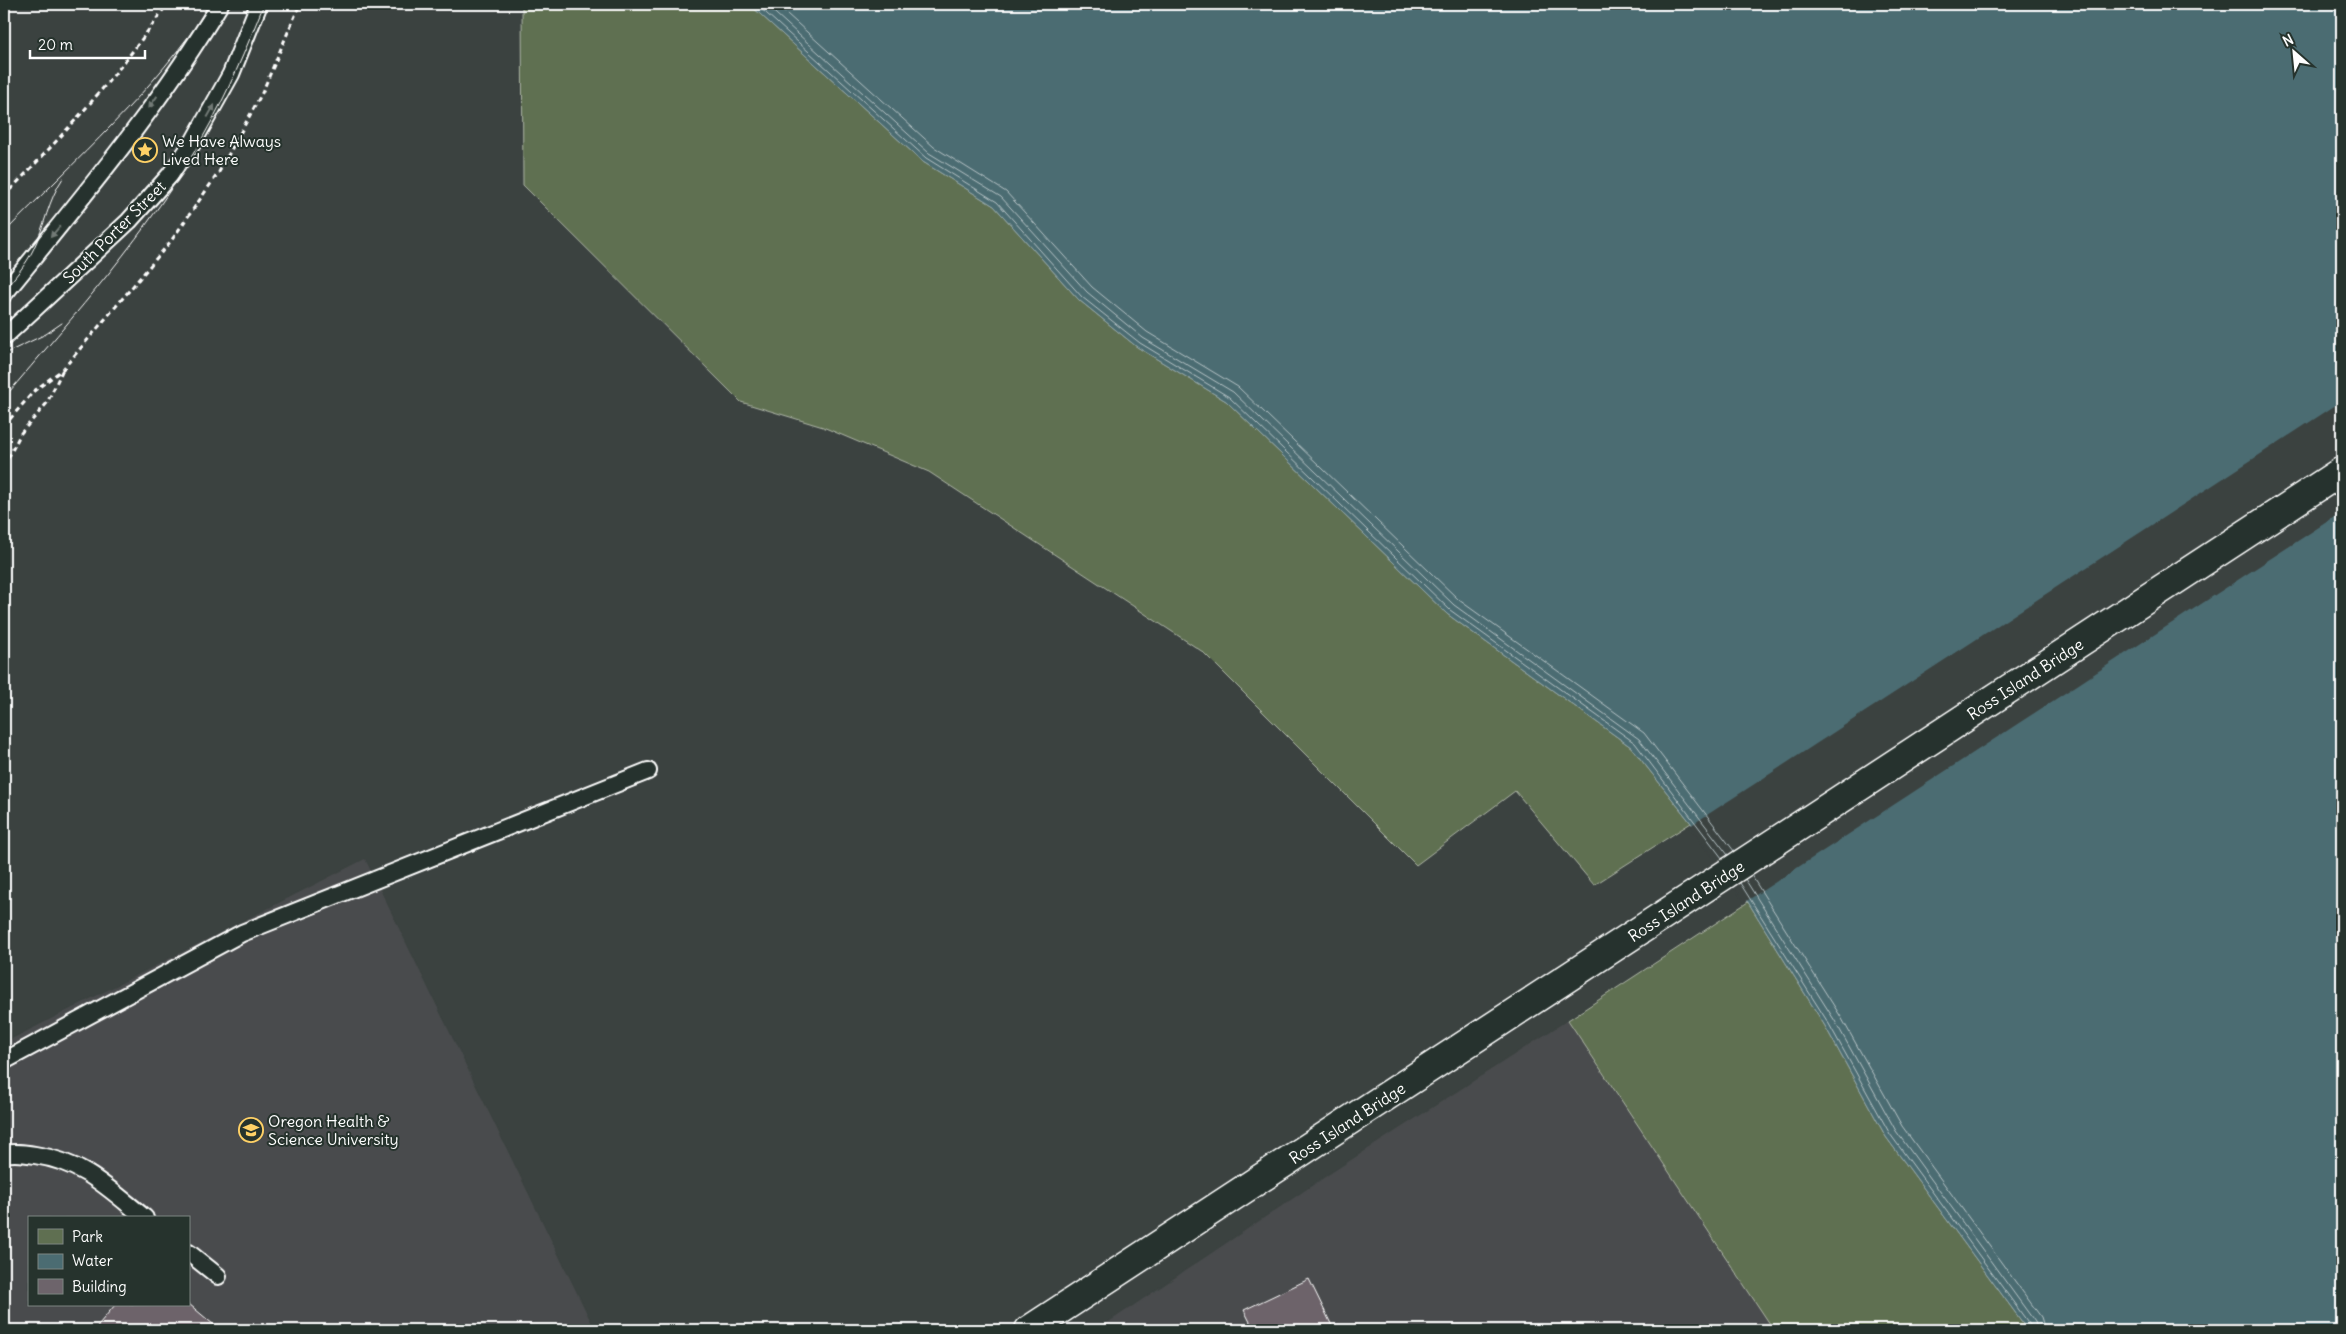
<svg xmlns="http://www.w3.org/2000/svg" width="2346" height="1334" viewBox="0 0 2346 1334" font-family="Delius,sans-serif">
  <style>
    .built { fill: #4a4c4d; fill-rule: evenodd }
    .green { fill: #5f6f51; stroke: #afb7a8 }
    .water { fill: #4b6c72; stroke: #93a7aa }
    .pier { fill: #3b4240 }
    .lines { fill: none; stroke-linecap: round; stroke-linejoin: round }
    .shore { stroke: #b7c4c7; stroke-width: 1 }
    .building { fill: #6d646b; stroke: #fff }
    .lane-casing { stroke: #fff; stroke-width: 20 }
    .highway-casing { stroke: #fff; stroke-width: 31 }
    .path { stroke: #fff; stroke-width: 3; stroke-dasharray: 5 4; stroke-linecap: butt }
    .lane { stroke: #26332d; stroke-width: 16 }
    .highway { stroke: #26332d; stroke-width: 28 }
    .tram { stroke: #fff; stroke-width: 1 }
    .oneway { fill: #727a76 }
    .labels { text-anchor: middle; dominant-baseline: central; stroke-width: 4; stroke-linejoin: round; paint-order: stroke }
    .poi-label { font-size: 16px; fill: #fff; stroke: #26332d; text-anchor: start }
    .street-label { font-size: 16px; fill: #fff; stroke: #26332d }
  </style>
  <rect width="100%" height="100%" fill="#3b4240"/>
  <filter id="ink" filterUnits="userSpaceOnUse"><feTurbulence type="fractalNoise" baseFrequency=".02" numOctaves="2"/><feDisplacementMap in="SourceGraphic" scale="10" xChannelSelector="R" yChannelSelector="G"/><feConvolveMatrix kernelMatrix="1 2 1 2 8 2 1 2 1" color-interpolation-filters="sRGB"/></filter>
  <g filter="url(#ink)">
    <path class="built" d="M365,859L595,1330H4V1043ZM29,1218H189V1305H29Z
      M1568,1020L1774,1330H1097L1331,1173Z"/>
    <path class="green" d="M522,4H749L923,162L994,206L1079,300L1137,347L1226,401L1447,614L1631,747L1691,823L1594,885L1515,791L1416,865L1203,652L929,472L823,427L741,402L523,185Z
      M1748,902L1825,1026L1886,1137L2028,1330H1774L1568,1020Z"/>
    <path class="water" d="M749,4H2342V1330H2028L1886,1137L1825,1026L1748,902L1691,823L1631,747L1447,614L1226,401L1137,347L1079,300L994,206L923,162Z"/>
    <path class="pier" d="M2342,401V512L1745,902L1690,826Z"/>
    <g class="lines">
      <path class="shore" d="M756,4L926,158L997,202L1082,297L1140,343L1229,397L1450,610L1635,743L1722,858
        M765,4L929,153L1001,197L1087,292L1143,338L1233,392L1454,605L1639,739L1728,855
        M776,4L934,147L1006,192L1092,287L1147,332L1238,387L1459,600L1644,733L1734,851
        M1751,875L1841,1017L1902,1126L2041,1317L2045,1330
        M1745,879L1835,1021L1896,1131L2035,1322L2038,1330
        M1740,883L1829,1024L1890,1134L2030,1325L2031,1330"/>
    </g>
    <path class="building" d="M1309,1279L1334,1330H1254L1244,1310Z
      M189,1304L220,1330H94L115,1305Z"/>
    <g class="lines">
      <defs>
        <path id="lane" d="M4,294C79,201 159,107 220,4
          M4,337L129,221L170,175L192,144L231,74L259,4
          M4,1061L242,933L648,771
          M4,1154C15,1152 23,1153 35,1155C83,1162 108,1188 145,1218
          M189,1253L218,1276"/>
        <path id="highway" d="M1029,1330L2342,471"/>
      </defs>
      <use href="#lane" class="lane-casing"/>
      <use href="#highway" class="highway-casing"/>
      <path class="path" d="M4,196C62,137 120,73 167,4
        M4,426L34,391L63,369L171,241L219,172L262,93L300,4
        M4,466L21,433L47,403L63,369"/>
      <use href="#lane" class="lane"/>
      <use href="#highway" class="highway"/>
      <path class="tram" d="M4,233C75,160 155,91 211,4
        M4,290C14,278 26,265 33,250C45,226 48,200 63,178
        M4,354L46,334L62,323
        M4,398C75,314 150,232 204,135C228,93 246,49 264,4"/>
    </g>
    <defs><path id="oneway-solid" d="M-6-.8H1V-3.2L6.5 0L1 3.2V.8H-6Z" transform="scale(1.25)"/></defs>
    <g class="oneway">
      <use href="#oneway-solid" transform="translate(153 102) rotate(125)"/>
      <use href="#oneway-solid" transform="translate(211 111) rotate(-61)"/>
      <use href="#oneway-solid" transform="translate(55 232) rotate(130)"/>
    </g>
  </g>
  <defs>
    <symbol id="sight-ring" viewBox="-11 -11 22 22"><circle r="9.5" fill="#26332d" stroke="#ffd166" stroke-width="1.5"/><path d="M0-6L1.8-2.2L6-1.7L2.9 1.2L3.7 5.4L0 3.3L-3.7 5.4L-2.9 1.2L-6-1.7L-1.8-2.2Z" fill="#ffd166"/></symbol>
    <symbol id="university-ring" viewBox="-11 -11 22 22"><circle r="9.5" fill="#26332d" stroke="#ffd166" stroke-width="1.5"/><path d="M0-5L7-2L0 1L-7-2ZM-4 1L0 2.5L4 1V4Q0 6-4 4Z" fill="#ffd166"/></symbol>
  </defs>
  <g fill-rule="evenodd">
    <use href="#sight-ring" x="131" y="136" width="28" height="28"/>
    <use href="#university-ring" x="237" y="1116" width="28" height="28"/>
  </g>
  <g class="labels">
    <g class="poi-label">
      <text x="162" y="141">We Have Always<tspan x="162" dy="18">Lived Here</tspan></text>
      <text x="268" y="1121">Oregon Health &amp;<tspan x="268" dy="18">Science University</tspan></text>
    </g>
    <g class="street-label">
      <text transform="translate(114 232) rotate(-45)">South Porter Street</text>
      <text transform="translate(2025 679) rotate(-33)">Ross Island Bridge</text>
      <text transform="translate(1686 901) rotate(-33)">Ross Island Bridge</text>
      <text transform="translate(1347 1123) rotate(-33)">Ross Island Bridge</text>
    </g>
  </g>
  <rect width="2346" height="1334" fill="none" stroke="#26332d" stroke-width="20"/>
  <rect x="10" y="10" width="2326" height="1314" fill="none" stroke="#fff" stroke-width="2" filter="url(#ink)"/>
  <rect x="28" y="1216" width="162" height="90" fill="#26332d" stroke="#7d8581"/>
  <rect x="38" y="1229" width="25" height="15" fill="#5f6f51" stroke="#7d8581"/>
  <text x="72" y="1242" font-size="15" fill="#ffffff">Park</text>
  <rect x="38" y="1254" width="25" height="15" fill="#4b6c72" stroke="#7d8581"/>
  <text x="72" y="1266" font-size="15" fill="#ffffff">Water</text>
  <rect x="38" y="1279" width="25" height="15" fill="#6d646b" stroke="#7d8581"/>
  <text x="72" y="1292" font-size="15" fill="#ffffff">Building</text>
  <g transform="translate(2294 52) rotate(333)" stroke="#26332d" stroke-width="4" paint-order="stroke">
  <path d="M0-4L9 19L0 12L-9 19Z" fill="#ffffff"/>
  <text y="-8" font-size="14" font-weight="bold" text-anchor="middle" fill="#ffffff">N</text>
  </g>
  <path d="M30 50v8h115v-8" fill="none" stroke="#ffffff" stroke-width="2.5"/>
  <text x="38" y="50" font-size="15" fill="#ffffff" stroke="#26332d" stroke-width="4" paint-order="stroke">20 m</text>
</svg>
